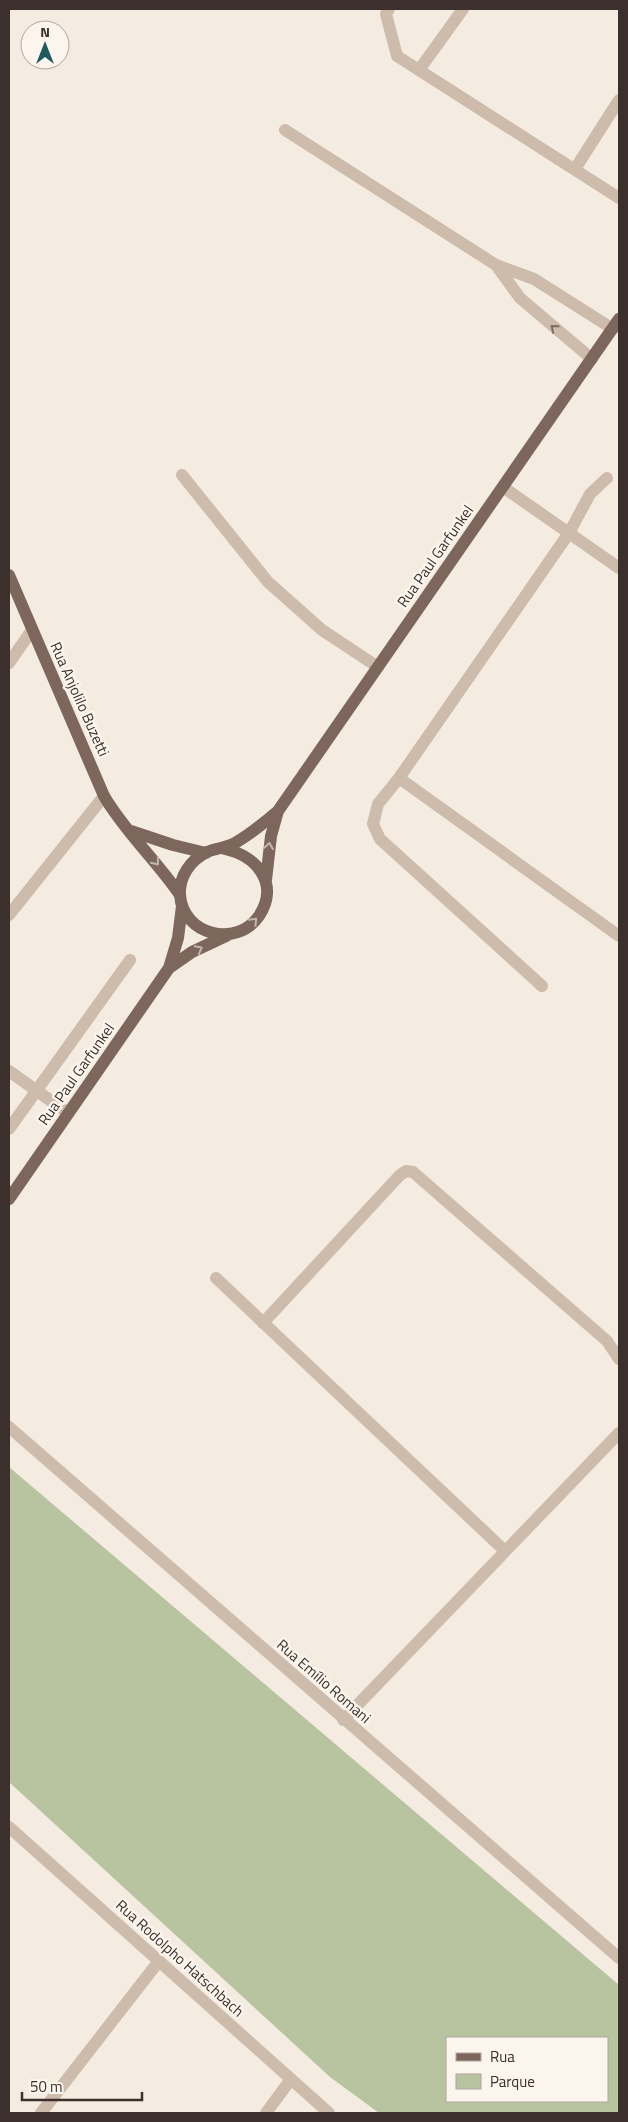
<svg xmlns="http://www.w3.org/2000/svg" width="628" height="2122" viewBox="0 0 628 2122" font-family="'Titillium Web',sans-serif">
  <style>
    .green { fill: #b8c4a0; fill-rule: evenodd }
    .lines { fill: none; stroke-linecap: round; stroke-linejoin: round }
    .minor { stroke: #cdbbac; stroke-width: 12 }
    .major { stroke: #7d675c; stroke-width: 12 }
    .oneway { stroke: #7d6f65 }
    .oneway2 { stroke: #c2b5ac }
    .labels { text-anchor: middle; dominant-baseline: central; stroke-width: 5; stroke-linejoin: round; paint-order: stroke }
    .street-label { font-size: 15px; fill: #3b302b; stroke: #fbf5ee }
  </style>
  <rect width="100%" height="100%" fill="#f4ebe1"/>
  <path class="green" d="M9,1467L619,1985V2113H379L330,2077L9,1782ZM447,2038H607V2101H447Z"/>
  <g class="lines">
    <path class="minor" d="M389,9L386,14L397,56L619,198
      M419,70L463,9
      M285,130L496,265L534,279L613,329
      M575,169L619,100
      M496,265L520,298L592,359
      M182,475L268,582L322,630L378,667
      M607,478L590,494L569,533L399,778L619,936
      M503,487L619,568
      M9,663L32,630
      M399,778L378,804L373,824L380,839L542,986
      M9,915L104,796
      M9,1071L68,1113
      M9,1129L130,960
      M216,1278L505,1551
      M263,1323L400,1175L406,1171L413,1172L607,1341L619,1359
      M9,1427L619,1958
      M343,1720L619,1433
      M9,1827L329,2113
      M41,2113L159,1961
      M266,2113L291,2079"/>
    <path class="major" d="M9,575L104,796C125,832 157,861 180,895
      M131,831L173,845L206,853
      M225,849C257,856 280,884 259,916C237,948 183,936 180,895C179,877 190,860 207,852C216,848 226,848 235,843C251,834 264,823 278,811L619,319
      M266,880L271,836L278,811
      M169,968L192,952L228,935
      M9,1199L169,968L178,938L182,906"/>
  </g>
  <defs><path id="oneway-chevron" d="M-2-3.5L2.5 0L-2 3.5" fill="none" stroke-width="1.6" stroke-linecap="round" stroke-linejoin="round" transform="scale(1.25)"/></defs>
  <use class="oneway" href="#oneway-chevron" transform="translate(554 328) rotate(-141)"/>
  <g class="oneway2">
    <use href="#oneway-chevron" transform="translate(269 846) rotate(-81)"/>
    <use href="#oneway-chevron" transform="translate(156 862) rotate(52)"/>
    <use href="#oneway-chevron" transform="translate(254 921) rotate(-46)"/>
    <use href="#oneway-chevron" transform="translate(199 949) rotate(-28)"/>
  </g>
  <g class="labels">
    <g class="street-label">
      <text transform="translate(435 556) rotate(-55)">Rua Paul Garfunkel</text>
      <text transform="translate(80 699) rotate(66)">Rua Anjolilo Buzetti</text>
      <text transform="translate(76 1074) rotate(-55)">Rua Paul Garfunkel</text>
      <text transform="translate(324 1681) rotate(41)">Rua Emílio Romani</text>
      <text transform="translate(180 1958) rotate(42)">Rua Rodolpho Hatschbach</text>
    </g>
  </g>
  <rect width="628" height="2122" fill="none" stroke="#3b302b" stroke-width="20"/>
  <rect x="446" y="2037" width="162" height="65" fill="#fbf5ee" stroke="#aea6a0"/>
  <rect x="456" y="2053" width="25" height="8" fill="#7d675c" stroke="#aea6a0"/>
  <text x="490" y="2062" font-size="15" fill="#3b302b">Rua</text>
  <rect x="456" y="2074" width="25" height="15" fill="#b8c4a0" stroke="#aea6a0"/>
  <text x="490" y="2087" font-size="15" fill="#3b302b">Parque</text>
  <g transform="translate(45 45)"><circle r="24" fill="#fbf5ee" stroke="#aea6a0"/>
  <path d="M0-4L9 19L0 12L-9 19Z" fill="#1f5a5e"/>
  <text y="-8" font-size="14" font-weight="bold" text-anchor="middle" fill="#3b302b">N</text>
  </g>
  <path d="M22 2092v8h120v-8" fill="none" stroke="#3b302b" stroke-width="2.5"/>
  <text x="30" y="2092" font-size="15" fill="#3b302b" stroke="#fbf5ee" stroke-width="4" paint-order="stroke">50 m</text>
</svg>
